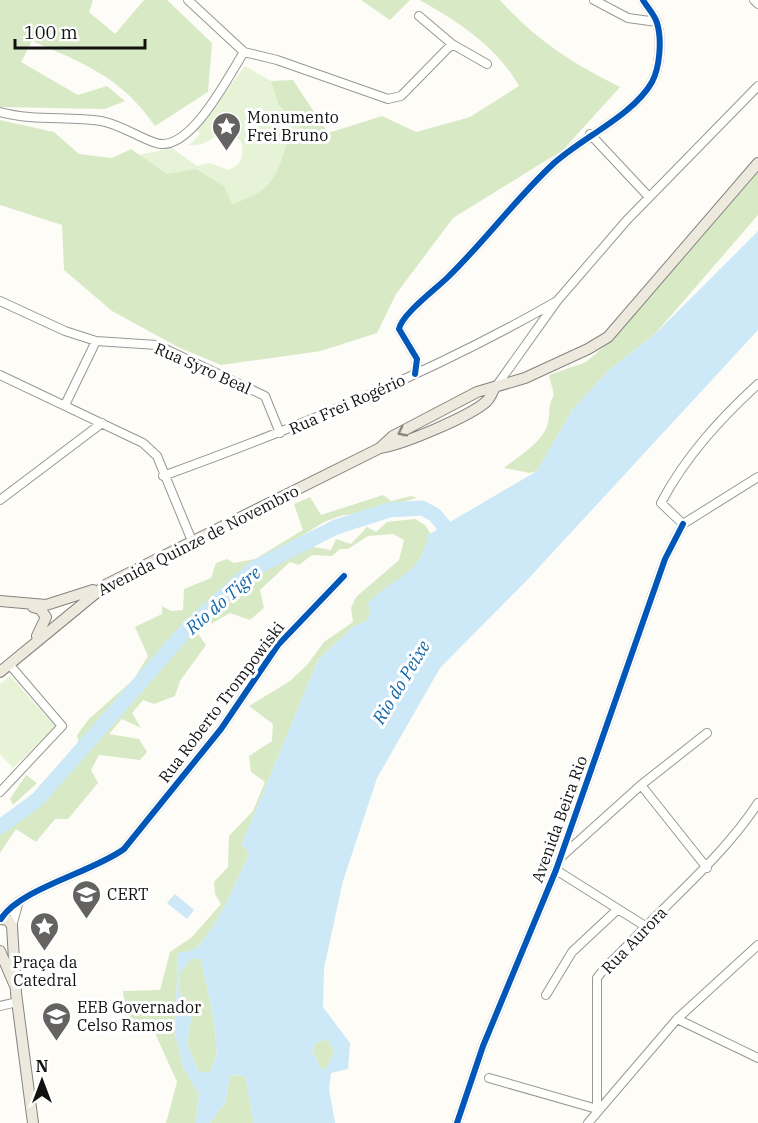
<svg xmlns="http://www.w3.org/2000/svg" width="758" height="1123" viewBox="0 0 758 1123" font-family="'IBM Plex Serif',serif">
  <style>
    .green { fill: #e7f3d7 }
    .forest { fill: #d8eac5 }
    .water { fill: #cde8f7; fill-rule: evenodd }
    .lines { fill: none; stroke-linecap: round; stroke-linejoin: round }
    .river { stroke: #cde8f7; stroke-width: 15 }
    .minor-casing { stroke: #979795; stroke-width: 10 }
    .major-casing { stroke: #858482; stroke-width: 12 }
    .minor { stroke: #fffffe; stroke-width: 8 }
    .major { stroke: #ede9dc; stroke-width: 10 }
    .cycleway-casing { stroke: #fff; stroke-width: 10 }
    .cycleway { stroke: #0057b8; stroke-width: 6 }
    .oneway { stroke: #8a8881 }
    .labels { text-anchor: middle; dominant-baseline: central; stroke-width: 6; stroke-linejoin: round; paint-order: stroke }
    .poi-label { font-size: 16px; fill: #111; stroke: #fff; text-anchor: start }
    .street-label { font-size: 16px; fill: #111; stroke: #fff }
    .water-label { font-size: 18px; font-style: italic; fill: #1768a6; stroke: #fff }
  </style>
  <rect width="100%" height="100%" fill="#fdfcf7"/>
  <path class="green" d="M245,66L271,81L278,104L308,137L288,139C276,179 274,191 232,204L167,174L139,155L172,148L197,166L209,163L229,170C243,163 244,156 241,141C214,124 214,148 189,145L200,134L196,130Z
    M10,676L56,727L13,768L0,754V684Z"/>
  <path class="forest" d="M0,0H93L89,12L115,34L144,0H167L212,43L208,92L155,126C122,78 84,63 32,41L21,62L78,95L107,86L125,101L105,109L0,107Z
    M361,0H410L390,20Z
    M419,0H500C533,38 574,65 620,87L563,150L453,218L396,294L377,333L321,351L221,365L178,347L112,311L64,270L62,225L0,205V120L54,132L79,154L112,158L131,149L167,174L196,169L224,186L232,204C273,191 276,178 288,139L307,136L278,104L271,81L293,80L328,133L382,116L416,132L470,117L519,86C498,48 457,20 419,0Z
    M758,172V215L655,334L608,371L573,409L537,471L530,473L504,468C518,457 544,441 548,423C551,411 547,407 554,395L549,375L586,362L616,336Z
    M383,495L391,501L411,496L417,498L360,514L343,515L324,522L234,578L182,628L79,745L77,735L89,719L134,679L148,656L135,627L162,614V606L171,611L183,610L184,589L211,578L216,563L227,559L234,563L255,559L303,530L294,504L310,497L321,515Z
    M415,519L425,525L433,537L412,571L366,621L353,627L318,660L242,844L249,854C238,878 215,932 196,948C192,951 184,952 178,954L175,1033L183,1067L199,1094L196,1123H166L177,1082L154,1031L126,1025L123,991L160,990L170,952L192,937L221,904L215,894L214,882L228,867L229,836L253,811L265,782L251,772L249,756L272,741L273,724L249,706L290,681L307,665L324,642L353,622L351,608L356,597L399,560L404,540L393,534L368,536L348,549H340L332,556L312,555L299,565L290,562L260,590L264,608L250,620L230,613L197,632L206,645L180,681L175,696L154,704L143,700L132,713L141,728L122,719L109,734L139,739L147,752L140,760L99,755L91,770L98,783L68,819H55L36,842L16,829L0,853V831L43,797L209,610L231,591L297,549L314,547L331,550L336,539L351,544L367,527L376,532L387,522Z
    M26,775L37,783L13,805L10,799Z
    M191,959H201L214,1020L217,1054L210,1072H199L187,1044L192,1013L180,992L179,974Z
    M328,1039L334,1053L326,1069L320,1068L317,1058L312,1053L315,1043Z
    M230,1075L245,1076L254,1123H210L225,1103Z"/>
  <path class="water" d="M758,231V330L530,577L440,668L377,778L343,881L324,968L323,1007L350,1043L348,1069L331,1073L329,1089L335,1123H254L245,1076L230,1075L225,1103L210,1123H196L199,1094L183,1067L175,1033L178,953C184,952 192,951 196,948C215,932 238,878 249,854L242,844L318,660L353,627L366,621L370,613L368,603C392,577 422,576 428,535L537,471L573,409L608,371L655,334ZM191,959H201L214,1020L217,1054L210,1072H199L187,1044L192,1013L180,992L179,974ZM328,1039L334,1053L326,1069L320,1068L317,1058L312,1053L315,1043Z
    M175,894L194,910L187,919L167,903Z"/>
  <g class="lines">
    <path class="river" d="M0,827L38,799L189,627L253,569L336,527L389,510L422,508L435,515L457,542"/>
    <defs>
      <path id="minor" d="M188,0L244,52L277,60L388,99L401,96L452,44
        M594,0L628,18L657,22
        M754,0L758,4
        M419,16L452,44L487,64
        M0,112C33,121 68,116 101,121C122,125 137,137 156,143C190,154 229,75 244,52
        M590,134L649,197
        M0,301L65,331L96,341L157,345L265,396L280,433
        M415,374L417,359L399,329C402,314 436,289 448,277C484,242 514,201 551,166C579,139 633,116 652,82C660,67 662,39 657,23C655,15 647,7 643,0
        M0,375L143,443L157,456L192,541
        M495,388L557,301L627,220L758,86
        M65,405L96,341
        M163,476C298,427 432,373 557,301
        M0,500L102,423
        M683,524L661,503C685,457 720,419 758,384
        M683,524L758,477
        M641,785L707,868
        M0,792L62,726L9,664
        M561,857L641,785L707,733
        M556,870L645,926
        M1,919C19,889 93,872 124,849L221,729L278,645L344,576
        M12,926L19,901
        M546,995L572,952L618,909
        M0,1006L17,1002
        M677,1019L758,1058
        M489,1078L597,1109V978C607,964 621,953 632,941C675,895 723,856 758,803
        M457,1123L483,1046L556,870L665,559L683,524
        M588,1123L677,1019L758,945"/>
      <path id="major" d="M380,448C402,445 471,416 487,401C490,398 492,393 494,389
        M0,601L46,605L93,590
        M33,607L40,609L46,617L37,636
        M0,672L107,584L380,448L393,436L477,392L525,378L588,349L608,337L758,163
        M0,919L8,920L12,926L16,993L33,1123
        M0,951L15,986"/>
    </defs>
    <use href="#minor" class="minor-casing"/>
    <use href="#major" class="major-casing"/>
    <use href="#minor" class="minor"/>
    <use href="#major" class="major"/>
    <defs>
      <path id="cycleway" d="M415,374L417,359L399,329C402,314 436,289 448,277C484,242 514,201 551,166C579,139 633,116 652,82C660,67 662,39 657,23C655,15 647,7 643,0
        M1,919C19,889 93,872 124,849L221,729L278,645L344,576
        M457,1123L483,1046L556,870L665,559L683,524"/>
    </defs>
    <use href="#cycleway" class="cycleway-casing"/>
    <use href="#cycleway" class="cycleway"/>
  </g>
  <defs><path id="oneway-chevron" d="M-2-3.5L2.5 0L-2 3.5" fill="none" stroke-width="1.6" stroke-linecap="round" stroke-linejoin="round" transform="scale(1.5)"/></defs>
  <use class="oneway" href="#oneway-chevron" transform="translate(402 432) rotate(153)"/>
  <defs>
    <symbol id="sight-pin" viewBox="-11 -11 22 30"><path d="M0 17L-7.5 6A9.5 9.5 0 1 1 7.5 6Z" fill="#646362" stroke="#fff"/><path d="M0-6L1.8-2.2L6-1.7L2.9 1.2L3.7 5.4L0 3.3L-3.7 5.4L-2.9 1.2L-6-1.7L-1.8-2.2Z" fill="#fff"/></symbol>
    <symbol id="school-pin" viewBox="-11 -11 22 30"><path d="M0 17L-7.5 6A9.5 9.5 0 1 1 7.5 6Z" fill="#646362" stroke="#fff"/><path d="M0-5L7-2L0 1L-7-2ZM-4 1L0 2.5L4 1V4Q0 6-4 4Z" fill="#fff"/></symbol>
  </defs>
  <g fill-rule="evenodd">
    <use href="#sight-pin" x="210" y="110" width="33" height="45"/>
    <use href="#school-pin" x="70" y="878" width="33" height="45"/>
    <use href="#sight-pin" x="28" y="910" width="33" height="45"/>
    <use href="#school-pin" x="40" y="1000" width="33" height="45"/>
  </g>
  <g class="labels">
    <g class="poi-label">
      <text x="247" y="117">Monumento<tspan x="247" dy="18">Frei Bruno</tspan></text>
      <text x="107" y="894">CERT</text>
      <text x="45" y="962" text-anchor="middle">Praça da<tspan x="45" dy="18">Catedral</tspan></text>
      <text x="77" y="1007">EEB Governador<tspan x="77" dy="18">Celso Ramos</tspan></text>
    </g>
    <g class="street-label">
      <text transform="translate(203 368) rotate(24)">Rua Syro Beal</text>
      <text transform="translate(347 404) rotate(-24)">Rua Frei Rogério</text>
      <text transform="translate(198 540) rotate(-27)">Avenida Quinze de Novembro</text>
      <text transform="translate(221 702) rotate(-53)">Rua Roberto Trompowiski</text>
      <text transform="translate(559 819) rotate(-70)">Avenida Beira Rio</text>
      <text transform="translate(634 940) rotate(-46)">Rua Aurora</text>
    </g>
    <g class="water-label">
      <text transform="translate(223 600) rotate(-41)">Rio do Tigre</text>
      <text transform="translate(401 682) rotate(-59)">Rio do Peixe</text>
    </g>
  </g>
  <g transform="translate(42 1081)" stroke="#ffffff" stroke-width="4.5" paint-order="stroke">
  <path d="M0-4.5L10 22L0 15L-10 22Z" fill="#111111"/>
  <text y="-9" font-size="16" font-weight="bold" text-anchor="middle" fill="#111111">N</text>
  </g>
  <path d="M15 39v9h130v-9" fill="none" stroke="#111111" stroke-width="3"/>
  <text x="24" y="39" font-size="18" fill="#111111" stroke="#ffffff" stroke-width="4.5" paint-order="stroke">100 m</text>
</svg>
